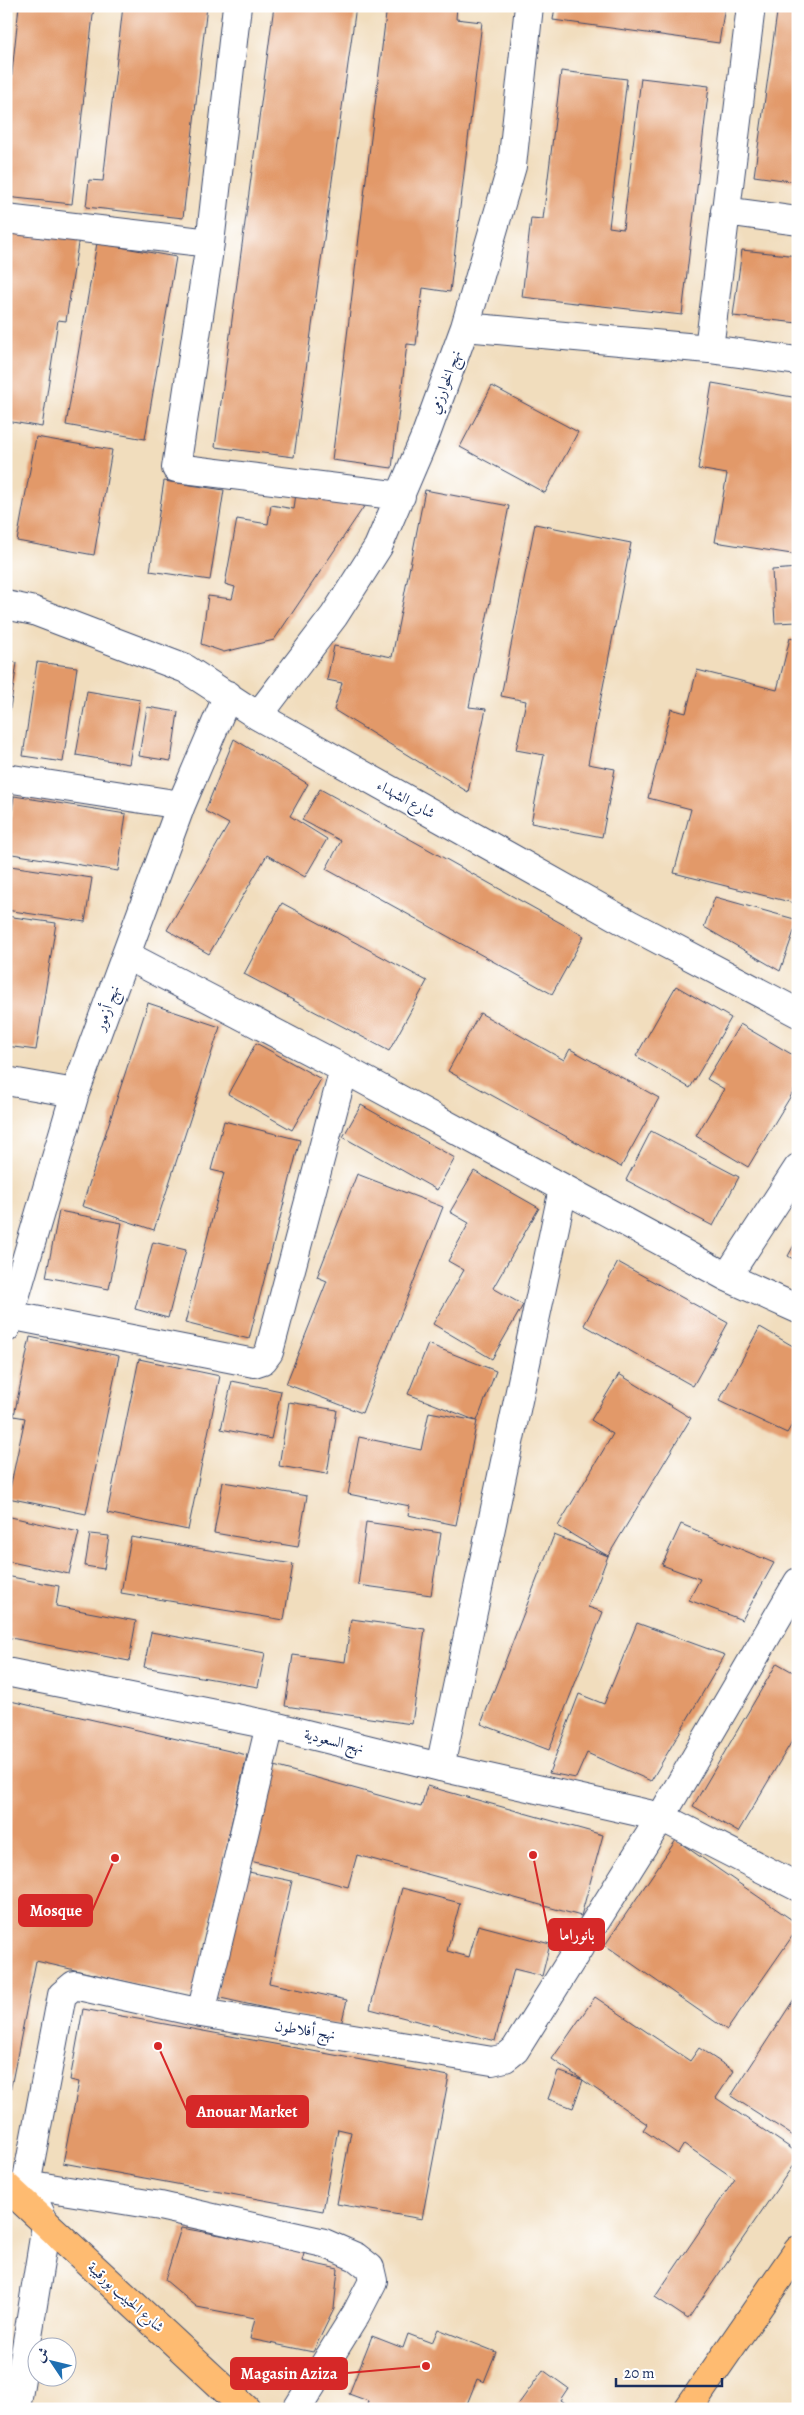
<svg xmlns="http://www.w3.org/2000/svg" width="804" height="2415" viewBox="0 0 804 2415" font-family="Alegreya,Amiri,serif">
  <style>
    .building { fill: #e29969 }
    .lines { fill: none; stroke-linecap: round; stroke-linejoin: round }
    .minor-casing { stroke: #3b496c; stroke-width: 30 }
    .major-casing { stroke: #3b496c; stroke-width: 30 }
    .minor { stroke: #fff; stroke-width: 28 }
    .major { stroke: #febb71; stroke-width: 28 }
    .labels { text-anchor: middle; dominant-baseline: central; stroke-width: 4; stroke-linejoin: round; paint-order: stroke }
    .street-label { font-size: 15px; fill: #1b2f5e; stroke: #fff }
    .leader { fill: none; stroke: #d62828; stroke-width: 2 }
    .callout-dot { fill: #d62828; stroke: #fff; stroke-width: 2 }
    .callout { fill: #d62828; stroke: #d62828; stroke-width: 2 }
    .callout-label { font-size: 16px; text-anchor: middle; font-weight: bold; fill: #fff }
  </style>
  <rect width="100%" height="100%" fill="#fff"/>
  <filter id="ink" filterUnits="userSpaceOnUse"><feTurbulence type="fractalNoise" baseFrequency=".02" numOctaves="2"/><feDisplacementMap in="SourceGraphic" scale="10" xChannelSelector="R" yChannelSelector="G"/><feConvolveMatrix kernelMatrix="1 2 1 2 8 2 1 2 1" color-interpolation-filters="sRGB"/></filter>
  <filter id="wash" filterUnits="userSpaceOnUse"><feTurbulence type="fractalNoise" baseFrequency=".0096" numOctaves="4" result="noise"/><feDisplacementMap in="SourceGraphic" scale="20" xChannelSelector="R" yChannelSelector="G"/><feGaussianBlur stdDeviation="1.12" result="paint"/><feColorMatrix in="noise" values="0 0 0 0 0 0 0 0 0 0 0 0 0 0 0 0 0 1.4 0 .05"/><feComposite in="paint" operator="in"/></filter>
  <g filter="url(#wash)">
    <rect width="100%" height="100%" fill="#f1ddbd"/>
    <g id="blocks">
      <path class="building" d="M19,6H94L72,204L6,197V130Z
        M123,6H207L183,218L86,207L89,180L103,181Z
        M274,6H356L294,457L215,447Z
        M387,6H457L456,19L482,22L450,292L423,288L416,345L407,344L392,468L332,460Z
        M555,6H725L719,43L553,20Z
        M778,6H798V182L754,176Z
        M561,71L627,79L609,227L623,229L641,78L709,86L682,315L522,297L531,218L543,219Z
        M6,226L79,237L66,321L58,320L42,427L6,421Z
        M97,243L176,257L145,439L66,425Z
        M742,250L798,256V323L733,316Z
        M712,383L798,398V555L715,542L727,474L698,469Z
        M492,386L578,432L545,493L460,447Z
        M36,437L112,450L94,555L17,541Z
        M164,481L224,490L210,580L150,571Z
        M425,490L509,506L469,707L486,709L468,792L334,710L342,683L327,680L334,646L392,657Z
        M296,493L367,502L274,640L224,652L201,644L208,596L232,599L235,587L225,584L237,519L268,524L271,505L294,509Z
        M535,524L631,543L588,764L615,769L602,837L531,823L544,755L516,750L526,701L501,696Z
        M798,568V622L775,623L772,570Z
        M790,638L798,640V904L674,873L691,809L648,798L671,709L686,713L697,670L777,690Z
        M6,661L17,663L7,728H6Z
        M37,662L77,667L63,762L23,756Z
        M87,691L140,700L129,764L76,755Z
        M147,707L178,712L171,761L139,756Z
        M234,739L308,784L290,816L327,839L305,877L267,855L209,954L167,930L229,824L205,811Z
        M320,789L584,936L552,994L326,869L341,841L302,820Z
        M14,796L126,814L118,871L6,853Z
        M10,866L92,878L85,922L6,910V888Z
        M715,897L798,920L780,971L704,927Z
        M282,903L427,981L389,1051L244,974Z
        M6,916L56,923L36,1050L6,1046Z
        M676,986L731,1018L690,1088L636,1056Z
        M148,1003L220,1027L154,1230L82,1206Z
        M480,1013L564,1060L570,1049L659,1098L621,1167L448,1071Z
        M740,1024L798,1058V1084L748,1167L696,1136L724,1089L707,1079Z
        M256,1043L321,1079L292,1130L228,1094Z
        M361,1105L455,1158L437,1190L343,1137Z
        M224,1121L300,1140L249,1339L185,1323L224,1173L211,1170Z
        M651,1131L739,1177L713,1226L626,1180Z
        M474,1171L539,1208L493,1288L523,1305L492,1359L433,1324L464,1270L448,1261L469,1223L450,1212Z
        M357,1174L443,1207L362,1413L286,1384L327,1281L317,1277Z
        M59,1211L122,1223L109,1289L46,1277Z
        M798,1238V1262L788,1256Z
        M153,1242L186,1250L168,1318L135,1309Z
        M618,1262L728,1323L693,1386L584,1325Z
        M760,1327L798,1349V1415L787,1433L719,1401Z
        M30,1337L119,1356L86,1514L8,1498L25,1418L14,1416Z
        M428,1344L496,1371L477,1421L408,1394Z
        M139,1359L220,1376L188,1530L107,1513Z
        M619,1374L691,1418L608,1556L588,1607L603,1612L549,1750L481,1724L554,1535L608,1556L558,1526L613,1434L591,1420Z
        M232,1381L281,1391L271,1439L221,1429Z
        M289,1402L337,1410L327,1474L279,1466Z
        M429,1412L477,1421L456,1525L408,1515L410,1506L348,1494L359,1437L421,1450Z
        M223,1482L307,1496L298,1547L214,1533Z
        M6,1516L79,1532L69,1574L6,1561Z
        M366,1522L441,1533L431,1595L358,1585Z
        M681,1524L774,1563L742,1620L689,1600L700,1579L662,1565Z
        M90,1534L109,1536L104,1569L85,1566Z
        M131,1537L293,1564L284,1620L121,1593Z
        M6,1576L59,1586L56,1606L136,1621L129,1661L6,1637Z
        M351,1619L425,1629L412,1724L285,1706L293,1655L345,1662Z
        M637,1623L725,1655L651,1781L587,1753L576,1778L549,1773L579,1694L604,1704Z
        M151,1632L265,1653L258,1687L144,1667Z
        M777,1663L798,1675V1731L738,1832L693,1806Z
        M6,1700L247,1755L192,1997L36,1961L7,2107Z
        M274,1766L421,1807L427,1786L603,1835L581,1916L357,1855L348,1887L247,1860Z
        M676,1840L798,1924V1928L727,2030L605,1945Z
        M244,1871L292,1881L269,1983L347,2000L341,2025L216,1997Z
        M402,1888L460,1903L447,1951L469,1957L478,1925L550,1944L542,1976L514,1969L495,2041L370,2009Z
        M798,1993V2139L731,2096Z
        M595,1997L690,2061L699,2048L734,2071L716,2098L798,2153V2158L688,2319L655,2297L735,2179L684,2144L678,2154L643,2130L647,2124L552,2059Z
        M83,2009L449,2076L422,2219L337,2204L351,2132L338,2129L323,2211L63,2163L79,2082L70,2080Z
        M558,2071L583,2080L573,2108L548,2099Z
        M181,2228L305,2250L302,2261L338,2269L334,2309L313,2352L250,2339L255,2318L197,2307L165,2280Z
        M438,2329L496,2352L484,2382L477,2379L465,2409H366L368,2401L349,2394L372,2336L403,2348L408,2334L432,2343Z
        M543,2370L568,2388L560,2400L572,2409H515Z"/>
    </g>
  </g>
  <g filter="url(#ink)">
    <use href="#blocks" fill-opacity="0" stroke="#3b496c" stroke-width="1"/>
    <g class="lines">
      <defs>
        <path id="minor" d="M725,211L798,221
          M6,219L210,243L237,6
          M210,243L176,468L401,496
          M465,327L709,349L798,361
          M709,349L751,6
          M6,605L34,611L186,669L258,716L631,925L798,1013
          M258,716L334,616L378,547L425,437L465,327L512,166L529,6
          M6,778L181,805
          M126,955L344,1069L727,1277L798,1309
          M6,1081L75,1093
          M727,1277L798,1168
          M9,1315L254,1363L263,1360L269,1352L344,1069
          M6,1328L75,1093L181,805L228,695
          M6,1672L270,1725L440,1767L661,1817L798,1887
          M440,1767L563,1189
          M201,2013L270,1725
          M26,2184L160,2206L324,2243L356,2257L370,2268L373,2281L356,2314L297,2409
          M16,2409L46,2225L26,2184L62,1995L74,1985L201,2013L492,2061L505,2058L515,2050L661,1817L798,1582"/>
        <path id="major" d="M6,2186L246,2409
          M688,2409L798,2250"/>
      </defs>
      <use href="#minor" class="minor-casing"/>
      <use href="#major" class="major-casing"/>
      <use href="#minor" class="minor"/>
      <use href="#major" class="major"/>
    </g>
  </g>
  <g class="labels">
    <g class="street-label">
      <text transform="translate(445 382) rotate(-70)">نهج الخوارزمي</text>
      <text transform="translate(406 799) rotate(29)">شارع الشهداء</text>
      <text transform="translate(107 1008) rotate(-70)">نهج أزمور</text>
      <text transform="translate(334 1741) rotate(14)">نهج السعودية</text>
      <text transform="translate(305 2030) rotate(9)">نهج أفلاطون</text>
      <text transform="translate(126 2297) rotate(42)">شارع الحبيب بورقيبة</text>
    </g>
  </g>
  <path class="leader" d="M115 1858L92 1911M533 1855L549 1935M158 2046L187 2111M426 2366L347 2373"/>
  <g class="callout-dot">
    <circle cx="115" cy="1858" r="5"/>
    <circle cx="533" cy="1855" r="5"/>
    <circle cx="158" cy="2046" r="5"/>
    <circle cx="426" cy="2366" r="5"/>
  </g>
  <g class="callout">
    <rect x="19" y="1895" width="73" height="31" rx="5"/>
    <rect x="549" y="1919" width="55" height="31" rx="5"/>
    <rect x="187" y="2096" width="121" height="31" rx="5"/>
    <rect x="231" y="2358" width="116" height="31" rx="5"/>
  </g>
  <g class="callout-label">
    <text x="56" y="1916">Mosque</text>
    <text x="577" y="1940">بانوراما</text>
    <text x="247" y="2117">Anouar Market</text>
    <text x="289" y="2379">Magasin Aziza</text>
  </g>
  <rect width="804" height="2415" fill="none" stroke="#fff" stroke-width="25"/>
  <g transform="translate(52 2362) rotate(305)"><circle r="24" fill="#ffffff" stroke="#a4acbf"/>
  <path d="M0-4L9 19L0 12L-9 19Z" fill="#1f6fb2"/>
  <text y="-8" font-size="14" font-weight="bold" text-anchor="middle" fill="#1b2f5e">ش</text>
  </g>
  <path d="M616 2378v8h106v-8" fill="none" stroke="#1b2f5e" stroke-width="2.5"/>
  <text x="624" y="2378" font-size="15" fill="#1b2f5e" stroke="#ffffff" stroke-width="4" paint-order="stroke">20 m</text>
</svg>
